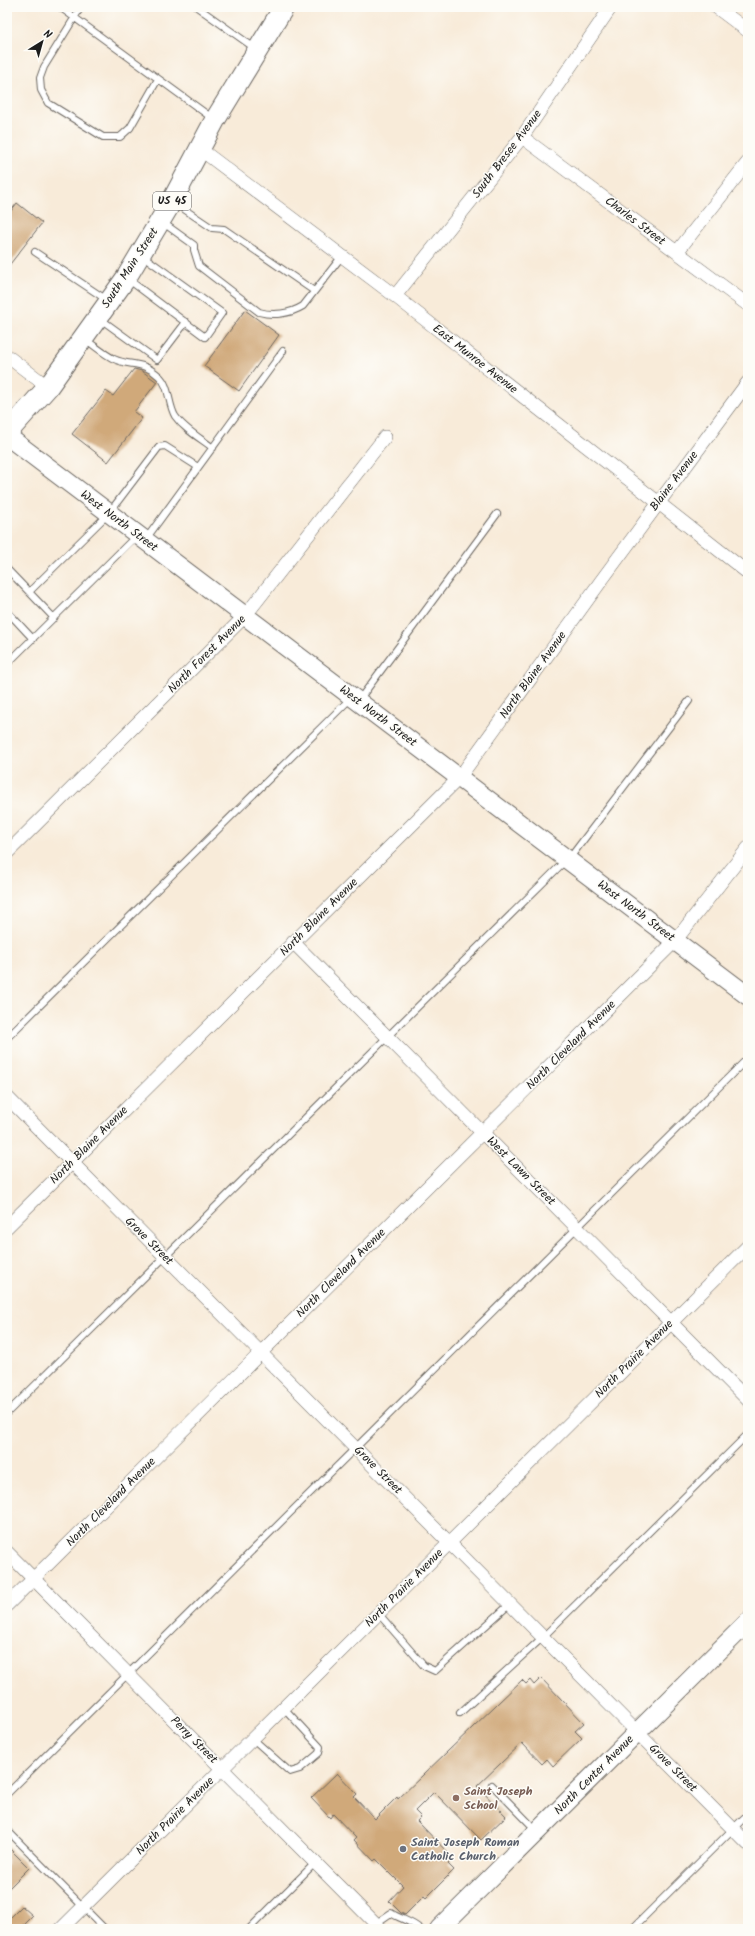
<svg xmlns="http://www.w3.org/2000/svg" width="755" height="1936" viewBox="0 0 755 1936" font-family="Kalam,sans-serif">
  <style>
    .building { fill: #d0a97a }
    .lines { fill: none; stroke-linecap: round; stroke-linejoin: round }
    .lane-casing { stroke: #69645e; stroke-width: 8 }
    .street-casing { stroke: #69645e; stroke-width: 14 }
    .secondary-casing { stroke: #69645e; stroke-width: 20 }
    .primary-casing { stroke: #69645e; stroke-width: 22 }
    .lane { stroke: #fff; stroke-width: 6 }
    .street { stroke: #fff; stroke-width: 13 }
    .secondary { stroke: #fff; stroke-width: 18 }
    .primary { stroke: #fff; stroke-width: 20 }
    .education-dot { fill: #8d6e63; stroke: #fdfcf7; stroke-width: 1.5 }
    .worship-dot { fill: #6b7280; stroke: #fdfcf7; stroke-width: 1.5 }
    .labels { text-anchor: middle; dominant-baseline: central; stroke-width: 3; stroke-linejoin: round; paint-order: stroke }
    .shield { fill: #fdfcf7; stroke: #605f5e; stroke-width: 1 }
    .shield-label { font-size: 11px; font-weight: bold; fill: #1c1c1c }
    .street-label { font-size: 12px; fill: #1c1c1c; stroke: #fdfcf7 }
    .education-label { font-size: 12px; font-weight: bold; fill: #785e54; stroke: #fdfcf7; text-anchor: start }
    .worship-label { font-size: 12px; font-weight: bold; fill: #5b616d; stroke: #fdfcf7; text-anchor: start }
  </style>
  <rect width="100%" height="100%" fill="#fdfcf7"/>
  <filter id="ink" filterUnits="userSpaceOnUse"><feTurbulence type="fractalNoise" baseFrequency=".025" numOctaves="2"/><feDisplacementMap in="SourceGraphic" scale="8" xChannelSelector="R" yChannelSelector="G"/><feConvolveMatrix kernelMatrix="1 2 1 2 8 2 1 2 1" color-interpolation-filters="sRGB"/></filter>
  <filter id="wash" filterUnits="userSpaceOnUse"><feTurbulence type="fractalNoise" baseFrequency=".012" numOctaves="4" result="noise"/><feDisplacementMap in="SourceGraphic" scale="16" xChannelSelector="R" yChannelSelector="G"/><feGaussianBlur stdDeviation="0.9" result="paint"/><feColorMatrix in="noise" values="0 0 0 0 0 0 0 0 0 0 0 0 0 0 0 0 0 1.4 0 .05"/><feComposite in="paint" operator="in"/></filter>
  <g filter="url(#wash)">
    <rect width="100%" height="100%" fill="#f8ebd9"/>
    <g id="blocks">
      <path class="building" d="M17,203L42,223L7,268V216Z
        M245,310L279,335L239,391L204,366Z
        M134,369L142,371L157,382L134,412L142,418L108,462L72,434L106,391L113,396Z
        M541,1678L584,1723L575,1731L582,1738L553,1766L547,1759L542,1764L522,1743L477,1786L506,1816L481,1840L434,1792L415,1811L421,1817L417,1821L453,1858L448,1864L454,1870L426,1898L424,1896L405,1915L401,1913L389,1901L403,1886L376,1859L374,1861L354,1840L356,1838L333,1814L330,1818L311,1798L337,1773L357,1794L354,1797L375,1819L397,1797L398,1799L522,1680L526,1684L530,1680L534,1685Z
        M7,1846L29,1868L7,1890Z
        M22,1906L33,1916L20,1929H7V1921Z"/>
    </g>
  </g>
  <g filter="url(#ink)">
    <use href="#blocks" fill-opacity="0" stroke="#69645e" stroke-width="1"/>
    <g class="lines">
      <defs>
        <path id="lane" d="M60,7L212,118
          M81,7L44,67L40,78L41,90L48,103L103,137H120L130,128L158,79
          M197,7L256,49
          M175,203L212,228L224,229L314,291
          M162,222L194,245V250L199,266L259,312C273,316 290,314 303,306L342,256
          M35,252L107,300
          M129,280L205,337L222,313L143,256
          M99,318L157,360L186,322
          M86,340C95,346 104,354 114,359C131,367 142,360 159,376C170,386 168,404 175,416C184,429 200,438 213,448
          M146,539L283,351
          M7,569L54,618
          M29,592L109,513L159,447L165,446L198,467
          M7,611L33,639
          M7,664L136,536
          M359,700L497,514
          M569,859L689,701
          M7,1038L351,698
          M7,1413L566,860
          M378,1613L424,1666L435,1671L510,1604
          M460,1713L543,1637L748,1434
          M253,1739L290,1772L300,1769L319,1753L320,1747L284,1708
          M492,1785L536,1830
          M7,1794L748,1058
          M7,1830L105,1929
          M375,1924L391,1913C400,1919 411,1921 420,1929
          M249,1929L315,1863
          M632,1929L748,1814"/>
        <path id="street" d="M716,7L748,31
          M522,137L748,305
          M200,149L395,296L748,573
          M677,252L748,162
          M395,296L522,137L611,7
          M7,356L48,387
          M7,853L245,616L385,437
          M293,942L748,1400
          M7,1097L748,1844
          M7,1227L459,778L601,581L748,382
          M7,1552L381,1929
          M7,1605L675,941L748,848
          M61,1929L748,1246"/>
        <path id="secondary" d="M7,436L748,996
          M439,1929L748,1622"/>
        <path id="primary" d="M7,433L48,387L126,278L172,201L215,120L284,7"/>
      </defs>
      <use href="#lane" class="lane-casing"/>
      <use href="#street" class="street-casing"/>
      <use href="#secondary" class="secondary-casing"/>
      <use href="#primary" class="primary-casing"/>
      <use href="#lane" class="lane"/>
      <use href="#street" class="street"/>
      <use href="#secondary" class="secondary"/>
      <use href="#primary" class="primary"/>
    </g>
  </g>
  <circle class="education-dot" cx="456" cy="1798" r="4"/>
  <circle class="worship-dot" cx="403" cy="1849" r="4"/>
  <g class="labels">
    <rect class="shield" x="153" y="192" width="38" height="18" rx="3"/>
    <g class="shield-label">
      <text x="172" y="201">US 45</text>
    </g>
    <g class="street-label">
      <text transform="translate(507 154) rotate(-53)">South Bresee Avenue</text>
      <text transform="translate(635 221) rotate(37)">Charles Street</text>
      <text transform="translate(130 268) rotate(-57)">South Main Street</text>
      <text transform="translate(475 359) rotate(38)">East Munroe Avenue</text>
      <text transform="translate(674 481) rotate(-53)">Blaine Avenue</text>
      <text transform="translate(119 521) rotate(37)">West North Street</text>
      <text transform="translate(207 654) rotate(-45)">North Forest Avenue</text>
      <text transform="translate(533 675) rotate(-54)">North Blaine Avenue</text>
      <text transform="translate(378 716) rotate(37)">West North Street</text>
      <text transform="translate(636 911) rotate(37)">West North Street</text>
      <text transform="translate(319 917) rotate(-45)">North Blaine Avenue</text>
      <text transform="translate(571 1045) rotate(-45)">North Cleveland Avenue</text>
      <text transform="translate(89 1145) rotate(-45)">North Blaine Avenue</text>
      <text transform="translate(521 1171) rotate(45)">West Lawn Street</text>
      <text transform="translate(149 1241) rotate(45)">Grove Street</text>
      <text transform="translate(341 1273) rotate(-45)">North Cleveland Avenue</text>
      <text transform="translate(634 1359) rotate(-45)">North Prairie Avenue</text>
      <text transform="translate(378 1470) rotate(45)">Grove Street</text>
      <text transform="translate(111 1502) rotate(-45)">North Cleveland Avenue</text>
      <text transform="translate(404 1588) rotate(-45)">North Prairie Avenue</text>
      <text transform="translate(194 1740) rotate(45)">Perry Street</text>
      <text transform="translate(673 1768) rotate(45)">Grove Street</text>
      <text transform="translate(594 1775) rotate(-45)">North Center Avenue</text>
      <text transform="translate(175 1816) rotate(-45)">North Prairie Avenue</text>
    </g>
    <g class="education-label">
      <text x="464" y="1791">Saint Joseph<tspan x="464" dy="14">School</tspan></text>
    </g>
    <g class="worship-label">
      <text x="411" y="1842">Saint Joseph Roman<tspan x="411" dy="14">Catholic Church</tspan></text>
    </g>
  </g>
  <rect width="755" height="1936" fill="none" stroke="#fdfcf7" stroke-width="24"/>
  <g transform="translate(42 42) rotate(37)" stroke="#fdfcf7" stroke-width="3" paint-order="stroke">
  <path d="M0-3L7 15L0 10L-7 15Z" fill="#1c1c1c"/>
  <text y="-6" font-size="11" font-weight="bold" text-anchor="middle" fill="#1c1c1c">N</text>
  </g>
</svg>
